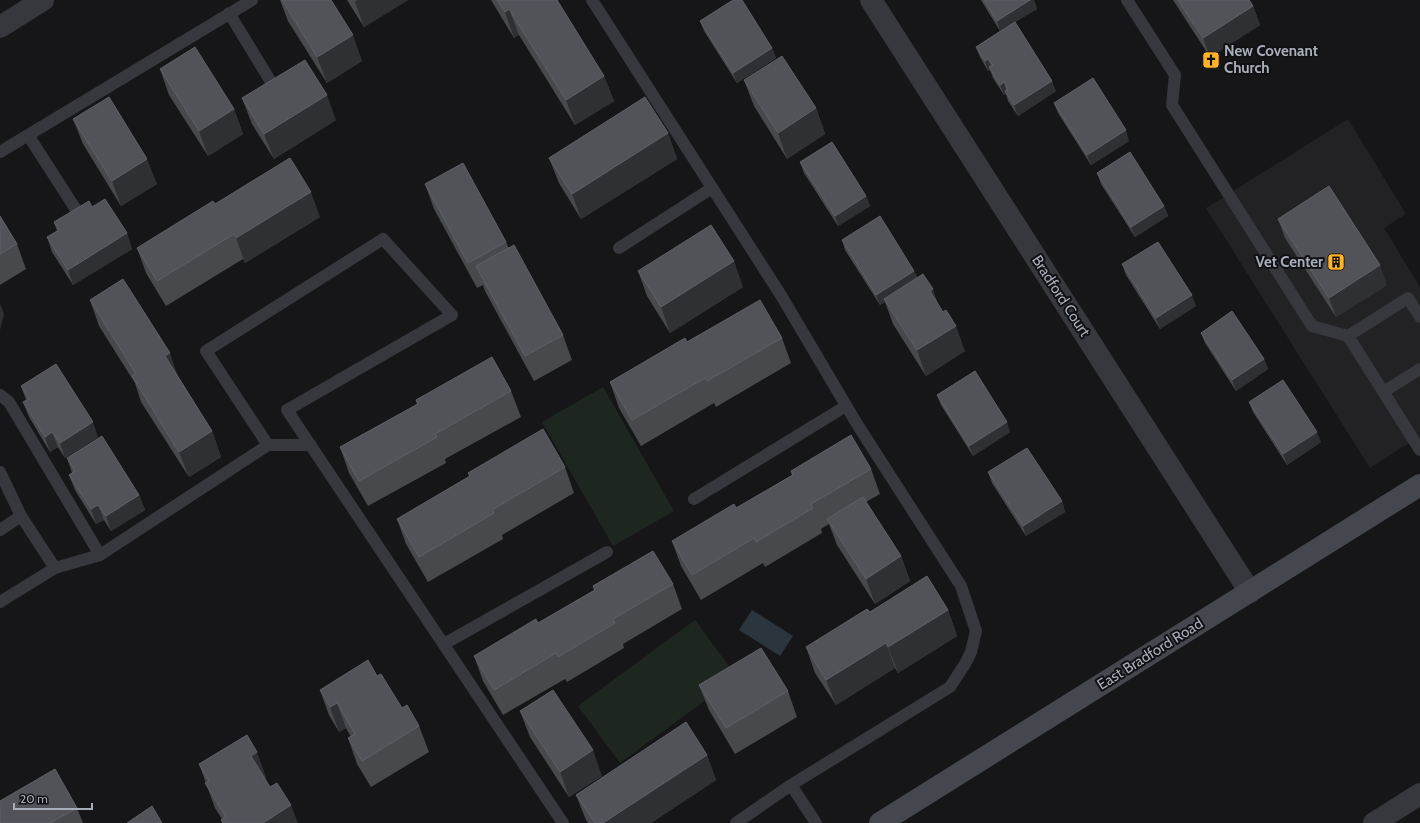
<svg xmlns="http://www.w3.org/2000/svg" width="1420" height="823" viewBox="0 0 1420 823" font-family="Cabin,sans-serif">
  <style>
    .built { fill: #222225 }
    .green { fill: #1e271f }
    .water { fill: #2b353d }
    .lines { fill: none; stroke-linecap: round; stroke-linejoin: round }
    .lane { stroke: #37383e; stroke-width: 12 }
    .street { stroke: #37383e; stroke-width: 22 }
    .secondary { stroke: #45474e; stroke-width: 22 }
    .wall { fill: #47494d }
    .shaded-wall { fill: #2f3033 }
    .building { fill: #525359; stroke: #5f6168 }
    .labels { text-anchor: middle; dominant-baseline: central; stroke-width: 4; stroke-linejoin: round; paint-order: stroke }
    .poi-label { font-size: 15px; font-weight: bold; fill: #a7adb9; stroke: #111113; text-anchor: start }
    .street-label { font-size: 15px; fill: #a7adb9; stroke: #111113 }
  </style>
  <rect width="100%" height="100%" fill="#161618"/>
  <path class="built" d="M1348,119L1406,214L1384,228L1420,287V436L1370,468L1206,208Z"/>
  <path class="green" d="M603,387L674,511L613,546L542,422Z
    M695,620L737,677L620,763L578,706Z"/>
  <path class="water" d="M752,610L793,636L780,656L739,630Z"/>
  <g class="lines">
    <path class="lane" d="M592,0L782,297L857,424L961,586L976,631L971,652L965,664L950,687L791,785L736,823
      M1127,0L1175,75L1172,105L1312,326L1348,336L1420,450
      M229,13L279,95
      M28,135L82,219
      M0,152L252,0
      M619,248L712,188
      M1348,336L1408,298L1420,317
      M1383,392L1420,369
      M0,395L9,402L100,555
      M268,445L206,351L383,239L452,315L287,410L563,823
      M0,472L21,516L55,568
      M694,499L846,406
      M0,530L21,516
      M0,602L55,568L100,555L268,445H311
      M444,644L607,552
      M791,785L816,823"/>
    <path class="street" d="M871,0L1250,592
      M0,27L43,0
      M1374,823L1420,794"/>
    <path class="secondary" d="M880,823L1420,485"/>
  </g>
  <path class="wall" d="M280,0H331L362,61L327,83L288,21Z
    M347,0H408L364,27Z
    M491,0H557L604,76L614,101L575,125L519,35L514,38Z
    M981,0H1034L1037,9L1015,22L1056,91L1018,116L1008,101L1006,94L1004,95L993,78L990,70L988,71L980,57L976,47L1000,31Z
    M1173,0H1249L1253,6L1260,25L1210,57Z
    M700,21L772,48L776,58L737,83L704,31Z
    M160,69L234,109L243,134L208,156L169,95Z
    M744,80L816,108L825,134L787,159L754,106Z
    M242,98L336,120L274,159L252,124Z
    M1054,103L1129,141L1091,165L1058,113Z
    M73,119L157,184L121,206L83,144Z
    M668,133L677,159L581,219L559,183L549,158Z
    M800,162L866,196L870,206L838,226L804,173Z
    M1097,173L1164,206L1168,216L1135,237L1101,184Z
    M425,184L506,242L509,248L563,335L572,360L534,381L485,291L483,285L477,288L434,209Z
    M215,204L320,217L245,263L243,259L166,306L146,273L137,248Z
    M92,207L127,233L132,249L73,285L52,252L47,237L57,231L54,222Z
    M0,216L17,244L26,269L0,285Z
    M1278,219L1387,285L1336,317L1285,238Z
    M842,240L914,271L917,277L939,306L965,351L926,376L893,324L885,302L880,305L845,250Z
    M1122,264L1196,306L1160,329L1126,275Z
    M638,271L743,287L670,333L647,296Z
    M90,300L178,376L212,431L221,457L189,477L141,402L135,383L99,326Z
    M1201,333L1264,359L1268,369L1236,391L1205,343Z
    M782,338L791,363L716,407L714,403L641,446L619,408L610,382L687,342Z
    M21,386L98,437L65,458L58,447L50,452L29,417L23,402L26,400Z
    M511,391L521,417L445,459L446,463L368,506L349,473L340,447L417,404L416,400Z
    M937,395L1010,432L973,456L941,405Z
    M1249,402L1321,442L1287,465L1253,412Z
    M67,458L139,495L145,510L111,531L104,520L96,524L75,490L69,475L72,473Z
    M565,467L574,493L502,535L503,539L428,582L406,544L397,519L470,476L468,473Z
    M871,469L880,494L866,502L901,556L910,581L875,604L837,545L829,524L821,529L822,533L765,567L763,563L701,600L681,566L672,541L736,508L792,475L791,471Z
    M988,472L1062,501L1065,512L1026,536L992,483Z
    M673,584L682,609L623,644L624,648L567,682L565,679L503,715L483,681L474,656L538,623L594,590L593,586Z
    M948,610L957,636L898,673L895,668L836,705L815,673L806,647L870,612Z
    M377,676L402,708L419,726L429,752L371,787L357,764L348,738L351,737L346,728L339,732L329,715L320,690Z
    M699,685L788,691L797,717L735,754L709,710Z
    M520,711L602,776L569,797L530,737Z
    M707,755L716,780L651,823H588L586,820L576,795Z
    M199,764L266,777L264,779L270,787L298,823H222L221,820L222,819L215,808Z
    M77,808L83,823H0Z"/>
  <path class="shaded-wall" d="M357,0H408L364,27L355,2Z
    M1030,0H1034L1037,9L1000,31L997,21Z
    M1253,6L1260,25L1210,57L1203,38Z
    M509,9L519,35L514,38L505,12Z
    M353,35L362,61L327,83L317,57Z
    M772,48L776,58L737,83L733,73Z
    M988,59L992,69L989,67L990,70L988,71L985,61Z
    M604,76L614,101L575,125L566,100Z
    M1052,81L1056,91L1018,116L1014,105Z
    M1004,82L1007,93L1005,91L1006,94L1004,95L1000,85Z
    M327,95L336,120L274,159L264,134Z
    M816,108L825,134L787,159L778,133Z
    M234,109L243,134L208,156L199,131Z
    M1126,130L1129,141L1091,165L1087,155Z
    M668,133L677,159L581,219L572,194Z
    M147,159L157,184L121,206L112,181Z
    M311,192L320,217L245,263L236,238Z
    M866,196L870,206L838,226L835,216Z
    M1164,206L1168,216L1135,237L1131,227Z
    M127,233L132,249L73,285L68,270Z
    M734,261L743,287L670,333L661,307Z
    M1380,265L1387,285L1336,317L1329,298Z
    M914,271L918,281L884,299L885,302L880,305L876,295Z
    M933,289L942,315L930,291Z
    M1192,295L1196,306L1160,329L1156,318Z
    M0,304L4,314L0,330Z
    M956,326L965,351L926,376L917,350Z
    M170,353L179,379L165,356Z
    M1264,359L1268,369L1236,391L1232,380Z
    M93,422L98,437L65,458L60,443Z
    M1007,422L1010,432L973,456L969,446Z
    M212,431L221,457L189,477L179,452Z
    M52,432L58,447L50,452L45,437Z
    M1317,432L1321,442L1287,465L1283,454Z
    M139,495L145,510L111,531L106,516Z
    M1062,501L1065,512L1026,536L1023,526Z
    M98,505L104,520L96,524L91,509Z
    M901,556L910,581L875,604L866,579Z
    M948,610L957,636L898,673L888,647Z
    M886,643L895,668L836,705L826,680Z
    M337,703L346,728L339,732L330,707Z
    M593,750L602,776L569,797L560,772Z
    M257,752L266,777L260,781L251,756Z
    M707,755L716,780L651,823H603Z
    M291,805L298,823H263Z"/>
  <path class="building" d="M282,0H331L353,35L317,57Z
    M497,0H557L604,76L566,100L509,9L505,12Z
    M733,0H742L772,48L733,73L700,21Z
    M984,0H1030L997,21Z
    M1178,0H1249L1253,6L1203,38Z
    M1015,22L1052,81L1014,105L1005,91L1008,89L1004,82L1000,85L989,67L993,65L988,59L985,61L976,47Z
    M195,47L234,109L199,131L160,69Z
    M782,56L816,108L778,133L744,80Z
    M305,60L327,95L264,134L242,98Z
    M1093,78L1126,130L1087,155L1054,103Z
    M109,97L147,159L112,181L73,119Z
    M645,97L668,133L572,194L549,158Z
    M832,142L866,196L835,216L800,162Z
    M1130,152L1164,206L1131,227L1097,173Z
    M290,158L311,192L236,238L234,234L157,281L137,248L213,201L215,204Z
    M463,163L506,242L468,263L425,184Z
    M1329,186L1380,265L1329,298L1278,219Z
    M105,199L127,233L68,270L47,237L59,230L54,222L89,201L92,207Z
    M0,216L17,244L0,254Z
    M880,216L914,271L876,295L842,240Z
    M711,225L734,261L661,307L638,271Z
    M1158,242L1192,295L1156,318L1122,264Z
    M514,245L563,335L525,356L476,266Z
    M923,274L933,289L930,291L943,312L946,310L956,326L917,350L884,299Z
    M123,279L170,353L165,356L212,431L179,452L132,376L136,374L90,300Z
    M760,300L782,338L707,381L705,378L632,420L610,382L685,338L687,342Z
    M1232,311L1264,359L1232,380L1201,333Z
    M492,357L511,391L435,434L437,437L359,481L340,447L418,404L416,400Z
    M56,364L93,422L60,443L52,432L45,437L23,402L29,399L21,386Z
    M975,371L1007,422L969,446L937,395Z
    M1283,380L1317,432L1283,454L1249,402Z
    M543,429L565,467L492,510L494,513L419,557L397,519L470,476L468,473Z
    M851,435L871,469L811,504L813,508L756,542L754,538L692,575L672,541L734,504L736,508L793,475L791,471Z
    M102,436L139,495L106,516L98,505L91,509L69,475L75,471L67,458Z
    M1027,448L1062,501L1023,526L988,472Z
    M863,497L901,556L866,579L827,519Z
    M653,551L673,584L613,619L615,623L558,657L556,653L494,690L474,656L536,619L538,623L595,590L593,586Z
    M927,576L948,610L888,647L886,643L826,680L806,647L867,609L870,612Z
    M761,648L788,691L726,728L699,685Z
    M368,660L377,676L381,674L402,708L407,705L419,726L362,761L348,738L355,734L337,703L330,707L320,690Z
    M553,690L593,750L560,772L520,711Z
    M686,722L707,755L603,823H595L576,795Z
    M247,735L257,752L251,756L270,787L277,783L291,805L263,823H223L221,820L226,817L205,783L209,781L199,764Z
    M55,769L77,808L50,823H0V801Z
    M152,806L162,823H127Z"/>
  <defs>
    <symbol id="church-square" viewBox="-11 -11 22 22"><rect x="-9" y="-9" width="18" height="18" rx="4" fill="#feb328" stroke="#111113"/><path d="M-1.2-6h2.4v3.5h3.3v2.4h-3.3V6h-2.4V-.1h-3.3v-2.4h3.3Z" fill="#111"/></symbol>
    <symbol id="building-square" viewBox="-11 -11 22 22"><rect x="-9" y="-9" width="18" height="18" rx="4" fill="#feb328" stroke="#111113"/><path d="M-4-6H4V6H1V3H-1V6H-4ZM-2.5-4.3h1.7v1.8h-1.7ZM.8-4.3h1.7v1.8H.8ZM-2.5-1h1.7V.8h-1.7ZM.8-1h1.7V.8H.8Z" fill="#111"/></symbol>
  </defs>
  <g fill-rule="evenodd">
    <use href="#church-square" x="1201" y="50" width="20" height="20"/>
    <use href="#building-square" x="1326" y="252" width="20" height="20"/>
  </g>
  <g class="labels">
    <g class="poi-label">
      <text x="1224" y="51">New Covenant<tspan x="1224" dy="17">Church</tspan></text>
      <text x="1323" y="262" text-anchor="end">Vet Center</text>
    </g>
    <g class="street-label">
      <text transform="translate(1061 296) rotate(57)">Bradford Court</text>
      <text transform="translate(1150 654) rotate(-32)">East Bradford Road</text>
    </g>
  </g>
  <path d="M14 803v6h78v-6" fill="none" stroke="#a7adb9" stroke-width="2"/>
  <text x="20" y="803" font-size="12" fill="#a7adb9" stroke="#111113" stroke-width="3" paint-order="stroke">20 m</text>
</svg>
